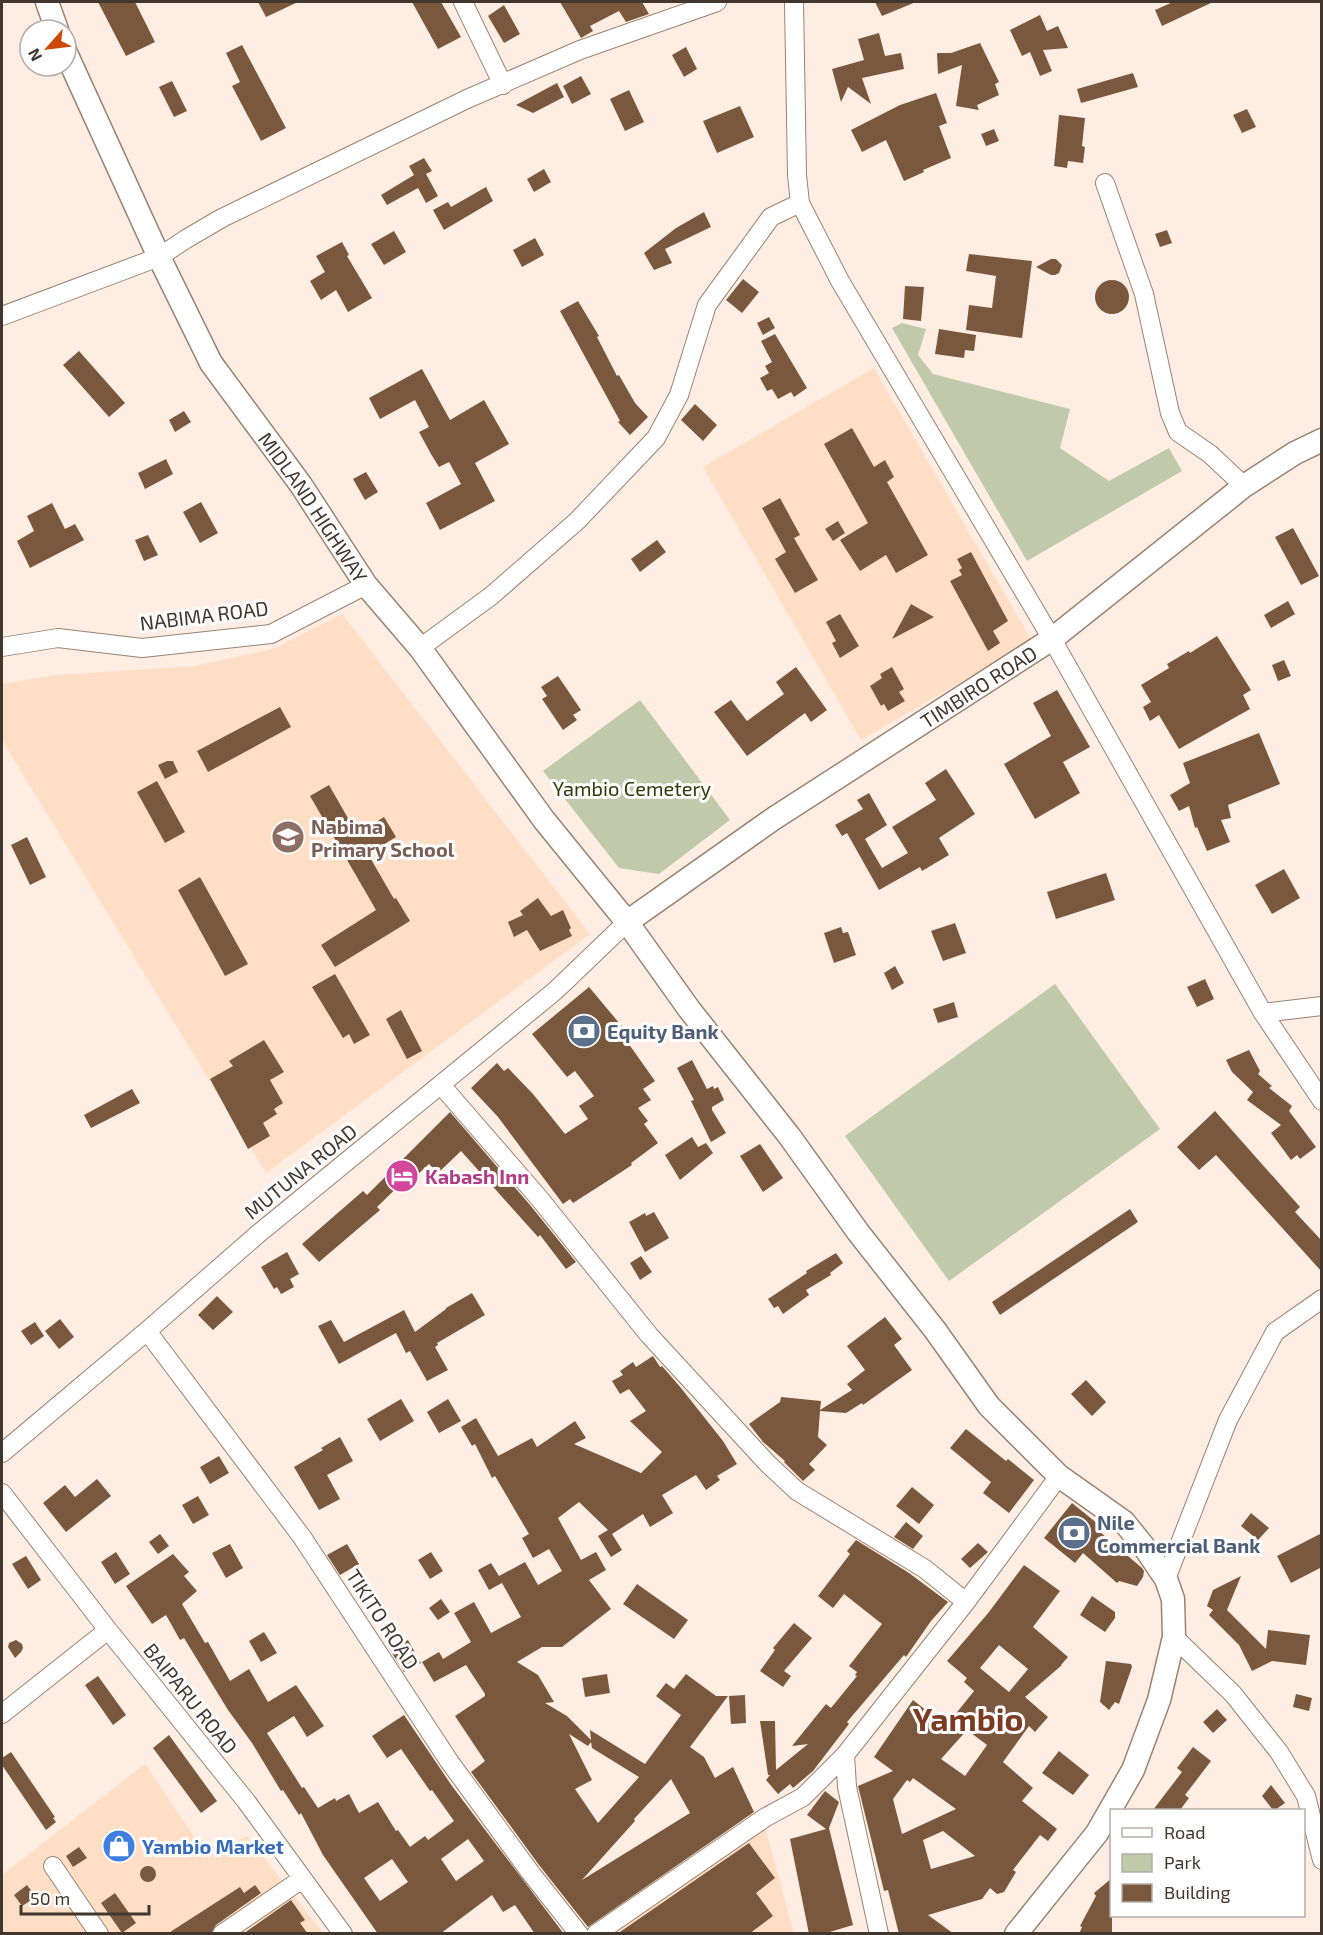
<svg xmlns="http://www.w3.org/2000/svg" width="1323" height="1935" viewBox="0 0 1323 1935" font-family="'Exo 2',sans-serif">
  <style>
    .built { fill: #ffdec6 }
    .green { fill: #c0c9a9 }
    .building { fill: #7a583e; fill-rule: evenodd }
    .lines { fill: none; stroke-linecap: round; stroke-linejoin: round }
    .minor-casing { stroke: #9a8371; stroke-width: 20 }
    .major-casing { stroke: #9a8371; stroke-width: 25 }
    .minor { stroke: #fff; stroke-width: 18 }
    .major { stroke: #fff; stroke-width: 22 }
    .labels { text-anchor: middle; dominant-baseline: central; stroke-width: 6; stroke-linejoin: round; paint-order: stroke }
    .street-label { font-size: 20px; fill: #41372f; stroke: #fefefe }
    .park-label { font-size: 20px; fill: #303a08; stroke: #fefefe }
    .education-label { font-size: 20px; font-weight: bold; fill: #785e54; stroke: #fefefe; text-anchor: start }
    .service-label { font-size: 20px; font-weight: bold; fill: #4e5e75; stroke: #fefefe; text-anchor: start }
    .hotel-label { font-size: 20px; font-weight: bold; fill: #b23c85; stroke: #fefefe; text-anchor: start }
    .shop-label { font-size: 20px; font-weight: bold; fill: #366cbe; stroke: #fefefe; text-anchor: start }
    .town-label { font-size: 32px; font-weight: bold; fill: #7d3a22; stroke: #fefefe }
  </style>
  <rect width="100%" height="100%" fill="#fdede2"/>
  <path class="built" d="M874,368L1032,641L861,740L703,467Z
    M342,614L590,934L266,1173L2,740V684L57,675L195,666L276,648Z
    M145,1764L207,1856L247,1836L323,1933L2,1934V1875Z
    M765,1827L794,1933H603Z"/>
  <path class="green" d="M902,323L926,329L918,355L933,374L1070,409L1060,448L1109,481L1169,448L1182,471L1027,561L892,328Z
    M640,700L730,820L659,874L619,868L543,771Z
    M1055,984L1160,1129L949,1281L845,1136Z"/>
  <path class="building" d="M98,2H135L155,42L126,56Z
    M258,2H298L266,17Z
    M412,2H441L461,37L438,49Z
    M560,2H642L649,14L626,22L619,11L590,26L593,31L581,38Z
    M875,2H916L882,16Z
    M1173,2H1213L1162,26L1155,10Z
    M504,5L520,34L504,43L488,16Z
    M1040,15L1047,31L1058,26L1068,48L1043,50L1052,71L1040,76L1030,52L1022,56L1010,30Z
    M879,33L885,56L901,53L904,69L862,78L871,104L848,87L841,102L832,69L864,60L858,39Z
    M980,43L999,82L995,84L999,95L977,105L979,110L956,106L962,65L938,74L937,53H951Z
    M242,45L286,128L261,141L232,86L240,82L226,53Z
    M686,47L697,69L684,77L672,55Z
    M1133,73L1138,87L1081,103L1077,89Z
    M581,76L591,94L572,104L563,86Z
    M172,81L187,111L174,117L159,87Z
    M557,83L564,97L533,113L516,105Z
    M629,90L644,122L625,131L610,99Z
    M936,93L947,123L939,126L951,158L923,170L924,172L904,181L886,140L862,152L851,130L900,105Z
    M740,106L754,137L717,153L703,121Z
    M1247,109L1256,127L1242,133L1233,115Z
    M1059,115L1085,118L1082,146L1085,147L1083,163L1068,161L1067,168L1054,166Z
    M994,129L999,141L986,146L981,134Z
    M424,158L432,171L426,174L438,196L426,203L418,188L387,205L381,195L414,175L409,166Z
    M544,169L551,182L534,192L527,179Z
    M486,187L493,201L444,230L433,210L448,202L451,207Z
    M704,212L711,227L665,249L672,263L654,270L644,253L676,228Z
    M1167,230L1172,243L1160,247L1155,234Z
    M394,231L406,252L384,265L371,244Z
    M535,238L544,255L522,267L513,250Z
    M342,242L349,255L347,256L372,298L348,312L336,290L321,300L310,281L325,272L316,256Z
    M969,254L1032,261L1022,338L966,330L969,305L992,308L996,276L966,271Z
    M1051,259H1056L1062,265L1059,273L1055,275H1051L1036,267Z
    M743,279L759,292L742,313L726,300Z
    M1095 297a17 17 0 1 1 34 0a17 17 0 1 1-34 0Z
    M905,286L924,287L921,321L903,319Z
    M578,301L599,336L597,337L617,376L619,375L635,403L648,417L630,435L618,422L620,421L560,311Z
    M769,317L775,328L763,335L757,323Z
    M939,329L976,335L974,351L965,350L964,358L935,354Z
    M775,334L807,388L794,397L791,392L778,399L772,389L767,391L760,378L769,373L765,366L772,362L761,341Z
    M79,351L125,403L109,417L63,365Z
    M422,369L450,420L484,400L509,444L475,463L495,501L440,530L426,503L461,484L449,462L439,467L431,454L419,432L429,427L415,400L380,419L369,398Z
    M695,404L717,425L703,441L681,420Z
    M184,411L191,422L175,432L169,420Z
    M852,428L874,467L885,460L894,477L887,482L928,555L896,573L886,555L860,571L840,540L868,523L824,444Z
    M166,459L173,474L145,489L138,473Z
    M366,472L378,492L365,500L353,479Z
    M780,498L800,535L794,538L818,580L795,593L775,559L786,552L762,508Z
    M201,502L218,533L200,543L183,512Z
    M52,503L65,529L75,524L84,540L30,568L17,541L34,531L27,516Z
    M838,521L845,533L833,541L825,529Z
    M1293,528L1319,576L1301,585L1275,537Z
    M148,535L158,555L144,561L135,540Z
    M657,540L666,552L640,572L631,559Z
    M971,552L1008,621L993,631L1000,643L988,651L950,581L962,575L959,570L962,568L957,559Z
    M1288,601L1295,614L1271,628L1264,615Z
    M911,604L934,617L892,639Z
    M840,614L859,646L840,658L832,643L836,641L826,622Z
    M1217,636L1251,690L1243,695L1250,709L1179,749L1159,715L1150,721L1143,707L1151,702L1141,685L1169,668L1167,664L1189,651L1190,653Z
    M1284,660L1291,676L1278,681L1272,665Z
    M796,667L827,710L811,722L805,713L747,756L714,712L731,700L747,721L784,694L776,682Z
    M892,667L904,689L899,692L905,701L888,711L884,704L881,706L870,686L882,678L880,674Z
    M558,676L581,710L573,715L577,720L563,730L542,699L547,696L541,687Z
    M1057,690L1090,747L1063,762L1080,793L1035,819L1004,764L1051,736L1033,703Z
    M280,707L291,727L208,772L197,751Z
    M1259,733L1280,784L1228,805L1231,818L1221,820L1230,842L1207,851L1197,827L1195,828L1189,806L1179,811L1170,795L1190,783L1183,763Z
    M167,761H173L178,772L165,779L158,765Z
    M946,769L975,814L939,838L949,855L922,871L920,867L879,890L847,833L842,836L835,825L863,809L857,800L869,793L887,825L865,839L882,868L908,853L892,827L936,800L925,783Z
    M157,781L185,832L165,843L137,792Z
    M329,785L357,834L384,817L396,837L368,854L394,899L396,898L410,921L335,967L321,945L376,910L310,796Z
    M27,837L46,877L30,885L11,845Z
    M1284,869L1300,898L1272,914L1255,885Z
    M1106,873L1115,900L1056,919L1047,892Z
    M200,877L248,964L225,976L178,890Z
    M538,898L551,916L563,910L571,928L569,930L572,936L540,951L527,930L514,937L508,922L523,915L520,911Z
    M955,923L966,953L943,961L931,931Z
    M841,927L843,933L848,932L856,955L834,963L824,933Z
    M895,966L904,983L892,990L884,973Z
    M335,974L370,1035L354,1044L349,1034L343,1038L312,987Z
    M1205,979L1214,999L1197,1007L1187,987Z
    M589,987L625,1030L621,1033L655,1081L643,1089L651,1100L638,1108L648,1121L644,1124L658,1143L631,1163L632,1165L609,1180L573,1203L570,1199L563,1204L498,1117L471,1088L497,1063L504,1071L508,1068L533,1094L565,1134L588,1119L579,1106L594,1096L575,1071L567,1077L532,1034Z
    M954,1002L958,1017L938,1023L933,1009Z
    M401,1010L422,1051L407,1059L386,1019Z
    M264,1040L284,1072L270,1080L283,1103L274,1109L277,1114L263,1123L270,1136L248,1149L210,1079L233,1066L229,1061Z
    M1249,1050L1260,1071L1258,1074L1272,1086L1269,1088L1292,1106L1289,1111L1316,1147L1300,1159L1297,1155L1291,1160L1271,1133L1281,1125L1247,1100L1253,1092L1232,1072L1226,1060Z
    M692,1060L707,1089L713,1086L714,1089L718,1087L724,1100L712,1107V1110L726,1133L711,1142L691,1101L694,1100L677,1068Z
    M132,1089L140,1103L91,1128L84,1115Z
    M1215,1111L1300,1207L1295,1212L1322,1241V1272L1216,1155L1199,1170L1177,1147Z
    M450,1112L530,1205L576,1262L566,1269L540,1235L538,1237L461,1151L438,1173L429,1164L416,1176L413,1172L377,1207L380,1210L319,1262L302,1244L363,1191L367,1195Z
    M692,1137L698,1147L706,1143L713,1153L680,1180L665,1155Z
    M760,1144L783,1178L763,1192L740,1156Z
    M1130,1209L1138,1222L1000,1315L992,1302Z
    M654,1212L669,1238L645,1252L629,1222L645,1213L646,1216Z
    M287,1252L299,1274L290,1279L294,1287L281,1294L277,1287L274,1289L261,1267Z
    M836,1253L843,1263L830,1273L831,1275L806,1290L809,1295L783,1314L778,1306L774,1308L768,1299L807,1273L806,1271Z
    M641,1256L652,1272L640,1280L630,1263Z
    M472,1293L485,1315L437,1343L438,1345L435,1347L448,1370L427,1381L410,1351L406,1353L396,1333L339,1364L318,1326L331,1320L344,1342L404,1310L415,1332L446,1309V1308Z
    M217,1296L233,1312L213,1330L198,1315Z
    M885,1317L902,1339L894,1345L912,1370L863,1405L862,1403L846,1413L820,1411L818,1437L827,1445L809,1464L815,1470L803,1481L784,1462L785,1461L763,1442L749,1424L780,1402L781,1397L821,1401L820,1410L852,1390L847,1384L865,1370L847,1346Z
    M60,1319L74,1337L59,1349L45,1331Z
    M35,1322L44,1336L31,1345L21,1331Z
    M653,1356L660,1367L662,1366L681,1388L723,1441L737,1464L717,1476L720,1480L706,1490L696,1475L662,1495L673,1513L650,1527L643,1514L612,1534L622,1550L611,1557L598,1536L608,1530L579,1502L558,1518L581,1560L596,1552L606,1570L589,1580L611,1609L562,1647H542L517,1662L538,1675L554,1702L545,1703L567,1716L591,1740L590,1730L645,1764L681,1715L656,1696L666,1683L674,1689L686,1674L716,1696H728L690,1747L704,1757L715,1778L733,1767L754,1812L588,1927L539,1865L471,1772L485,1761L455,1716L485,1696V1694L466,1665L434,1682L422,1662L439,1652L443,1659L471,1642L454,1613L474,1602L491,1633L521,1617L502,1583L489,1590L478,1570L491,1563L499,1576L525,1562L538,1585L562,1571L549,1549L533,1558L522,1538L529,1534L495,1476L492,1478L475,1444L472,1446L461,1427L476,1418L498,1456L532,1438L537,1447L575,1421L586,1438L574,1444L641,1473L662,1452L630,1421L646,1411L629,1389L620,1394L612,1381L623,1375L620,1371L633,1362L636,1367ZM569,1734L588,1746L591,1742L592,1748L639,1777L598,1823L575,1789L592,1780ZM671,1779L690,1813L582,1880L635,1821L634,1819Z
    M1086,1380L1106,1402L1092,1416L1071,1394Z
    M401,1399L414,1421L380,1441L367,1419Z
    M448,1399L461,1421L439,1433L427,1412Z
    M966,1429L1006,1461L1008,1459L1034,1480L1009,1513L983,1493L991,1482L950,1448Z
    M340,1437L353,1461L327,1475L340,1499L319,1510L294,1467L323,1450L321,1448Z
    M219,1456L229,1473L210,1484L200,1467Z
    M97,1479L111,1496L66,1532L43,1503L65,1485L75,1497Z
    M912,1487L934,1505L919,1524L896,1506Z
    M198,1496L209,1515L193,1524L182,1505Z
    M1072,1503L1103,1528L1100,1532L1142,1568L1144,1571L1143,1577L1137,1586L1119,1581L1117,1583L1083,1553L1075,1563L1044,1538Z
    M1251,1513L1269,1528L1258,1540L1241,1526Z
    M906,1522L923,1536L913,1549L894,1537Z
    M1322,1533V1567L1291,1583L1277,1556Z
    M160,1534L169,1546L158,1554L149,1542Z
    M856,1540L909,1573L948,1602L931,1621L906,1657L904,1655L847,1722L849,1724L813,1771L793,1788L790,1784L778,1794L766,1780L770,1775H768L760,1721H775L776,1770L808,1744L792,1746L826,1704L831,1708L857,1676L855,1675L857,1672L849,1666L882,1624L844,1594L833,1608L818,1596L850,1554L847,1551Z
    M978,1543L988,1552L970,1568L961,1559Z
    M230,1544L243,1568L226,1578L212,1553Z
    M347,1544L359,1564L340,1575L327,1555Z
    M116,1552L130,1574L115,1584L101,1562Z
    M431,1552L443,1571L430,1579L418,1560Z
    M173,1554L189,1572L184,1576L197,1591L182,1604L205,1643L208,1642L230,1681L249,1669L268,1702L296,1685L324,1726L307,1737L294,1716L267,1733L302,1788L304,1787L318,1808L335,1798L336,1801L349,1794L359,1813L378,1802L396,1831L398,1830L410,1847L425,1836L428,1840L454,1821L432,1790L430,1791L401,1749L387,1758L372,1736L404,1715L452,1786L564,1934H535L515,1905L503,1912L492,1895L440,1934H378L323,1855L301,1813L299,1815L283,1790L281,1791L252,1743L228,1710L184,1638L180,1640L166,1615L152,1624L126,1586ZM468,1839L484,1861L456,1881L441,1859ZM392,1859L408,1882L380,1901L364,1878Z
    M26,1556L41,1580L28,1589L12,1564Z
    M1024,1565L1060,1591L1033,1627L1068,1657L1061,1665H1062L1025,1697L1048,1717L1035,1732L1029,1726L1003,1762L1033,1788L1022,1801L1057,1829L1048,1841L1040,1835L1013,1870L1016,1872L1004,1892L997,1894L990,1888L982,1899L928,1915L954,1934H899L888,1890L884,1891L858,1786L893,1771L874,1757L913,1700L946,1726L974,1691L964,1682L967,1678L947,1661L989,1612ZM999,1645L1028,1669L1009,1692L980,1668ZM967,1730L987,1745L965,1776L941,1759ZM913,1778L956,1809L902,1834L893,1799L907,1780L910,1782ZM943,1831L975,1856L931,1869L923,1840Z
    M1241,1576L1227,1610L1266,1649L1268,1630L1310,1635L1306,1665L1272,1661L1252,1671L1239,1645L1209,1615L1213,1610L1207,1606L1213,1590Z
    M637,1584L688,1620L674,1639L623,1604Z
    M1092,1596L1115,1612V1618L1105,1632L1080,1615Z
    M441,1599L450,1612L438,1620L429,1608Z
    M794,1623L812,1638L784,1671L791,1676L783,1687L760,1671L775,1650L773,1648Z
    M264,1632L277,1653L261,1662L249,1641Z
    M16,1640L22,1644L23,1648L21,1652L15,1658L8,1647L9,1643Z
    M408,1640L421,1663L404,1672L390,1650Z
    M1106,1661L1131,1664L1132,1667L1119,1704L1115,1702L1109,1710L1100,1702Z
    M607,1674L610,1693L585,1697L582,1678Z
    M98,1676L126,1715L113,1725L85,1685Z
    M1296,1694L1312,1698L1309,1711L1293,1707Z
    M745,1695L746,1723L731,1724L729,1696Z
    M1217,1709L1227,1720L1213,1733L1203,1722Z
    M169,1735L217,1801L201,1813L153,1748Z
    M1193,1747L1211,1761L1185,1795L1189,1798L1180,1810H1153L1182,1772L1177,1768Z
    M1059,1751L1089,1775L1073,1795L1042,1773Z
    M11,1752L55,1817L53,1818L56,1822L46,1830L2,1765V1758Z
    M1271,1785L1285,1803L1275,1810H1273L1262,1796Z
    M825,1791L839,1802L829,1828L853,1925L823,1934H809L790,1839L826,1829L807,1815Z
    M749,1843L775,1878L756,1893L773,1916L749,1934H617Z
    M79,1847L87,1858L73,1867L66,1856Z
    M140 1874a8 8 0 1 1 16 0a8 8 0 1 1-16 0Z
    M1112,1878V1934H1079L1082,1927L1080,1926L1096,1896L1094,1893Z
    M27,1885L36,1897L22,1906L14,1895Z
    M255,1885L261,1893L216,1925L211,1934H167L240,1887L244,1893Z
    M115,1893L136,1923L122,1933L101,1903Z
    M291,1900L305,1920L300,1923L308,1934H243Z"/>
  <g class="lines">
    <defs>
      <path id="minor" d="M463,2L503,85
        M794,2L797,175L800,203L840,281L1052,639L1263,1013L1322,1101
        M1105,183L1144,294L1170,413L1178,432L1210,454L1244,486
        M2,316L159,257L186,239L222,218L467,99L580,50L717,2
        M2,647L58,638L142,648L271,634L366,585
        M420,648L491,596L577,521L656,438L679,395L707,305L771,217L800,203
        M1263,1013L1322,1006
        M441,1085L539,1198L649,1335L767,1463L797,1491L925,1569L966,1602
        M147,1331L302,1537L449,1761L530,1872L579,1934
        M2,1453L147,1331L258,1234L555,991L627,922
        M2,1493L108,1630L246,1801L343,1934
        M1166,1579L1228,1420L1275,1332L1322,1299
        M1174,1637L1233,1694L1279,1752L1306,1796L1322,1860
        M2,1714L108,1630
        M845,1755L847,1787L879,1934
        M53,1866L99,1934
        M222,1934L302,1879
        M596,1934L766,1817L803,1797L845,1755L966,1602L1059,1476"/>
      <g id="major">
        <path d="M47,2L57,30"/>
        <path id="s1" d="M66,53L159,257L211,363L301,485L366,585L420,648L544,820L627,922L689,1009L790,1137L858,1232L935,1330L989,1406L1059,1476L1124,1522L1145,1548L1166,1579L1173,1599L1174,1637L1159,1700L1133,1770L1097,1833L1016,1934"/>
        <path id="s2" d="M627,922L773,819L1052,639L1244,486L1295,453L1322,440"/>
      </g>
    </defs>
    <use href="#minor" class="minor-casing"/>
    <use href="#major" class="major-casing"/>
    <use href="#minor" class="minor"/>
    <use href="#major" class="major"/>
  </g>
  <defs>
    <symbol id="school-disc" viewBox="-11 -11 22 22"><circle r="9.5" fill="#8d6e63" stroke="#fefefe"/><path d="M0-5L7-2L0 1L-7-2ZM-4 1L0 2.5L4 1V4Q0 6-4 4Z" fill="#fff"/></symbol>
    <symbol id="bank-disc" viewBox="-11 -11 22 22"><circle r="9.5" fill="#5c6f8a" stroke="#fefefe"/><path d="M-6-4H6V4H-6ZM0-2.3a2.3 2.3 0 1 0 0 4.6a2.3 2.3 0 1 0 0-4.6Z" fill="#fff"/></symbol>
    <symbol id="hotel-disc" viewBox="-11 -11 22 22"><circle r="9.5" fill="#d1479c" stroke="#fefefe"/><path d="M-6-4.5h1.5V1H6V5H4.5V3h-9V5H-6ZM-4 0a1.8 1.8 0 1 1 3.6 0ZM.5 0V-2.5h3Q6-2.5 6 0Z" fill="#fff"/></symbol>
    <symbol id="shop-disc" viewBox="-11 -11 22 22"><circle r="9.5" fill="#3f7fe0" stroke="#fefefe"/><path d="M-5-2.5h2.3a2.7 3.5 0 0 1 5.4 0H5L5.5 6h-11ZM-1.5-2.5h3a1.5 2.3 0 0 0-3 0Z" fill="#fff"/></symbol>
  </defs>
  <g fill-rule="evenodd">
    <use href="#school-disc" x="269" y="818" width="38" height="38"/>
    <use href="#bank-disc" x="565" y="1012" width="38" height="38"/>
    <use href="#hotel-disc" x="383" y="1157" width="38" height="38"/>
    <use href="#bank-disc" x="1055" y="1514" width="38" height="38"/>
    <use href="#shop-disc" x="100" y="1827" width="38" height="38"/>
  </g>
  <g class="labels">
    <g class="street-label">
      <text stroke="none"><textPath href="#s1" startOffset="519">MIDLAND HIGHWAY</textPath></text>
      <text transform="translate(204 615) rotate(-7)">NABIMA ROAD</text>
      <text stroke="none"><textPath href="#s2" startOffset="423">TIMBIRO ROAD</textPath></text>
      <text transform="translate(300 1171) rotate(-39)">MUTUNA ROAD</text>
      <text transform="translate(383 1619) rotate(57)">TIKITO ROAD</text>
      <text transform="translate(191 1698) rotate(51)">BAIPARU ROAD</text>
    </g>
    <g class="park-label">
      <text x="632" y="788">Yambio Cemetery</text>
    </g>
    <g class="education-label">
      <text x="311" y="826">Nabima<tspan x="311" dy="23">Primary School</tspan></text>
    </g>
    <g class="service-label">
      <text x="607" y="1031">Equity Bank</text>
      <text x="1097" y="1522">Nile<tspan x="1097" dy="23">Commercial Bank</tspan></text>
    </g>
    <g class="hotel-label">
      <text x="425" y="1176">Kabash Inn</text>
    </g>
    <g class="shop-label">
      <text x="142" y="1846">Yambio Market</text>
    </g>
    <g class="town-label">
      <text x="968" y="1718">Yambio</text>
    </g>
  </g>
  <rect width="1323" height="1935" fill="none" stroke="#41372f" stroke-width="6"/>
  <rect x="1110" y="1809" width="195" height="108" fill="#fefefe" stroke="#b2aeab" stroke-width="1.5"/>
  <rect x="1122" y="1828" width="30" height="9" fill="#ffffff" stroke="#b2aeab" stroke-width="1.5"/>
  <text x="1164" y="1839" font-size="18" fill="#41372f">Road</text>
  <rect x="1122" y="1854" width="30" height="18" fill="#c0c9a9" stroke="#b2aeab" stroke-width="1.5"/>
  <text x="1164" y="1869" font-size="18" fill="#41372f">Park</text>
  <rect x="1122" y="1884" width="30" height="18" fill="#7a583e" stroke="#b2aeab" stroke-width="1.5"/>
  <text x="1164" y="1899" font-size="18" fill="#41372f">Building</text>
  <g transform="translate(48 48) rotate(242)"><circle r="28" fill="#fefefe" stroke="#b2aeab" stroke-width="1.5"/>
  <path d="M0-4.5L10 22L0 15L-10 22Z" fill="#ce4907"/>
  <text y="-9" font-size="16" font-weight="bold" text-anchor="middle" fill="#41372f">N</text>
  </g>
  <path d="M21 1905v9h128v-9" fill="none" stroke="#41372f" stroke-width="3"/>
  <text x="30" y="1905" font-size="18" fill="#41372f" stroke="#fefefe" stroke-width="4.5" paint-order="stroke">50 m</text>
</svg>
